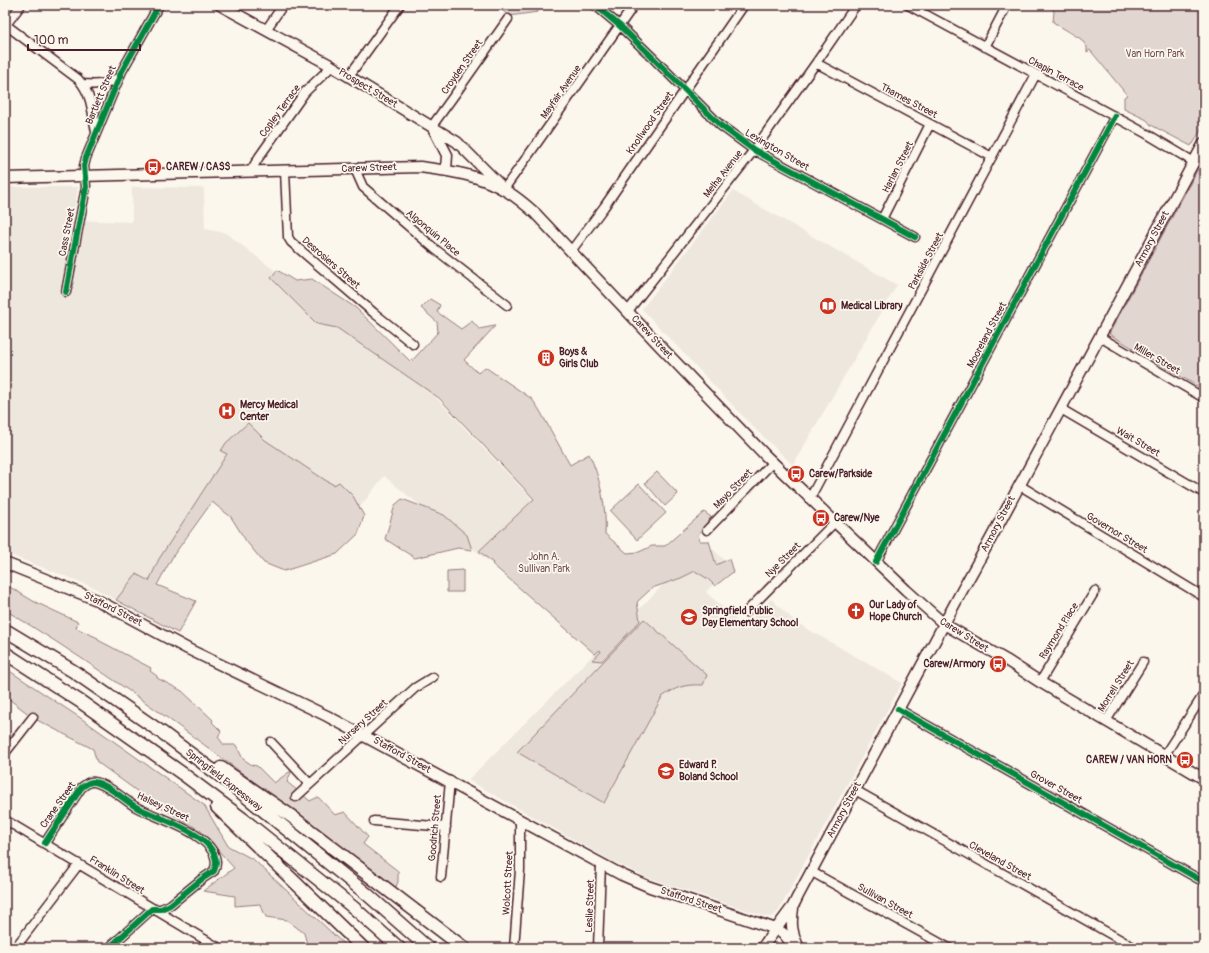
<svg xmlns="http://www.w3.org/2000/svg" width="1209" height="953" viewBox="0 0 1209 953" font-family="Pangolin,sans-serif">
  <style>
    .built { fill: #eee7de }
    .green { fill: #e2d7d0; stroke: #967b7e }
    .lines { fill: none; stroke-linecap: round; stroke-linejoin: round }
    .minor-casing { stroke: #4a1f2b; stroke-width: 11 }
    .major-casing { stroke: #4a1f2b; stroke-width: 13 }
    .highway-casing { stroke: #4a1f2b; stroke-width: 15 }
    .minor { stroke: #fbf7ec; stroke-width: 8 }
    .major { stroke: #fbf7ec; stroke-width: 10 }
    .highway { stroke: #fbf7ec; stroke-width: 12 }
    .cycleway-casing { stroke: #fbf7ec; stroke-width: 8 }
    .cycleway { stroke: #00873e; stroke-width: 6 }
    .labels { text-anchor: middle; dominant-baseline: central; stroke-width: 3.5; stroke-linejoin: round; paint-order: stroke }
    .park-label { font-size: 10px; fill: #704d54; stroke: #fbf7ec }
    .street-label { font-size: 10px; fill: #4a1f2b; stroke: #fbf7ec }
    .poi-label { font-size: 10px; font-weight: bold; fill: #4a1f2b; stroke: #fbf7ec; text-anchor: start }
  </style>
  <rect width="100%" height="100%" fill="#fbf7ec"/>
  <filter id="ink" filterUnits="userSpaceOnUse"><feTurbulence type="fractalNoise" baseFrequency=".025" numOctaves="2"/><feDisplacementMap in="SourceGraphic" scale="8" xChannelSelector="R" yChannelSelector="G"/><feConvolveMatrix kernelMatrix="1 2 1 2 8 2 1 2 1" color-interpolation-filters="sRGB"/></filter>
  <g filter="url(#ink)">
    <path class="built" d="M5,187H78L73,220L132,222V187L204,188L205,229L226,233L425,386L546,514L492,564L384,476L356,512L246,436L149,581L136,574L116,600L93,587L5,553Z
      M733,191L897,285L793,465L752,426L642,309Z
      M706,542L730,566L706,592L744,627L771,599L797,623L902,683L779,910L775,915L770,917L764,916L643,876L608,859L468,780Z"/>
    <path class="green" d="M496,5H538V12L509,16Z
      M1049,5H1204V124L1193,144H1192L1191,146L1151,125L1147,120L1124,109V97L1127,95L1090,50L1087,52V47L1081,39L1053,22L1054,11Z
      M1204,158V390L1109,334Z
      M277,270L295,281L312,279L356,308L411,362L438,332L437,322L421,308L430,299L440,305L437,312L461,329L472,321L479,329L495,326L464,360L478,373L485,367L532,399L540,411L570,465L589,454C600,476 607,510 605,534L627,553L639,552L652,546H665L704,512L711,517L698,535L700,541H709L716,565L729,559L733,572L715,586L708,579L695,571L681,578L652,588L637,602L640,621L602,661L592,660L601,652L600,650L595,654L492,564L493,563L479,551L534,499L439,398L337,328L317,324L271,278Z
      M248,423L265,440L325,480L334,485L339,482L353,496L364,516L358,534L337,554L284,571L264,563L246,541L231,517L212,502L173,556L157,585L196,601L178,633L116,600L136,574L149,581L159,559L227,454L221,451L226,443Z
      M657,472L678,494L665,506L645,483Z
      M639,484L666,513L637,540L610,511Z
      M402,499L444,515L467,535L472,550L458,548L415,558L385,539L395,505Z
      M463,570V592H447V571Z
      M5,584L33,601L78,622L76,628L98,638V640L151,668L150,671L157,676V678L182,691L213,720L212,722L221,731L218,737L224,745H236L243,759L252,765L257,766L274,783L292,770L287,782L310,801L318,797L335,815L345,812L368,837L363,844L398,871V882L395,889C267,793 142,692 5,610Z
      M644,619L707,675L703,685C685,684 676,687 662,697L604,803L517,752Z
      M5,668L82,719L204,805L228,846L254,860L348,948H308L304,933L287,920L266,917L260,904L235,906V896L203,891L234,868L201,831L152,802L97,762L93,749L35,719L5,696Z"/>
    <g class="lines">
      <defs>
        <path id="minor" d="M595,5L620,26L652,57L720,125L754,150L915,237
          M908,5L1147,134L1194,162
          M6,25L78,79C92,94 92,112 96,132
          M5,26L21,5
          M266,30L283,5
          M985,47L1007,5
          M816,63L992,157
          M349,76L400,5
          M83,84C99,85 105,85 119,77
          M432,126L458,90L508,19
          M355,169L363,187L435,249L507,305
          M285,171L288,237L291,242L374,313L413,344
          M250,172L259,157L305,92L332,66
          M504,189L530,153L634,5
          M882,219L930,124
          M571,251L604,207L744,5
          M66,292L86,187L84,166L86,158L122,71L159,5
          M628,311L754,150L816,63L856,5
          M1100,337L1204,398
          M1061,409L1204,493
          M1019,485L1204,597
          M810,498L1036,74
          M707,530L773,462
          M876,562L1115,116
          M746,612L835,522
          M1040,682L1095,591
          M898,709L1204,882
          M1106,721L1143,662
          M271,742L310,784
          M5,753L33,717
          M1164,756L1204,694
          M855,790L1135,948
          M296,797L415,688L433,677
          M5,820L219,948
          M374,821L446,827
          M45,843L81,788C85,785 89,781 94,782C108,784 124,800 136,807C158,819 214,833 216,862C216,865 215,869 214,871L202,879L170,905L161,909H152L109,948
          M812,872L949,948
          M441,877L450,781
          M15,948L79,864
          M514,948L520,870V820
          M598,948L601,864"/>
        <path id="major" d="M220,5L330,65L457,142L499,184
          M432,126L447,155L446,170
          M5,178L420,167C451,171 481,175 508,192C518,198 526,205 535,213L660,346L766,456L906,590L944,624L1006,660L1040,682L1204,779
          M5,563L97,600L188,649L327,716L622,875L650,887L776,929L783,933L795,948
          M793,908C791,922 791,933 798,946
          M762,948L793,906L798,896L959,596L989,542L1204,143"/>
        <path id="highway" d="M5,630L73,671L164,734L227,781L368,895L428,948
          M5,653L81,702L183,774L243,819L354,908L399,948
          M221,768L291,816L464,948
          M217,807L363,948"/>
      </defs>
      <use href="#minor" class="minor-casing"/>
      <use href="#major" class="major-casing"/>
      <use href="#highway" class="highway-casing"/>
      <use href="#minor" class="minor"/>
      <use href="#major" class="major"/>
      <use href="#highway" class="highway"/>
      <defs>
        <path id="cycleway" d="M595,5L620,26L652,57L720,125L754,150L915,237
          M66,292L86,187L84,166L86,158L122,71L159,5
          M876,562L1115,116
          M898,709L1204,882
          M45,843L81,788C85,785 89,781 94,782C108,784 124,800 136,807C158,819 214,833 216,862C216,865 215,869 214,871L202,879L170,905L161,909H152L109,948"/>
      </defs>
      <use href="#cycleway" class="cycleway-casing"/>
      <use href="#cycleway" class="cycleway"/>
    </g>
  </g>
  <defs>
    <symbol id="bus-disc" viewBox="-11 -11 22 22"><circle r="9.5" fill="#c8321e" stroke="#fbf7ec"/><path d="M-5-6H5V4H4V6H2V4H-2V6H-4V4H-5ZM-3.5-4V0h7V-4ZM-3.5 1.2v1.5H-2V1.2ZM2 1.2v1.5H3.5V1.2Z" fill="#fff"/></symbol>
    <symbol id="library-disc" viewBox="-11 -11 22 22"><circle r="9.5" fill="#c8321e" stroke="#fbf7ec"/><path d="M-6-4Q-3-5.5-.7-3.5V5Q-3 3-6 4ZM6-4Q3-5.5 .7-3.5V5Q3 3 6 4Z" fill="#fff"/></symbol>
    <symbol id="building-disc" viewBox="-11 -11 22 22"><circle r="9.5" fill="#c8321e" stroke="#fbf7ec"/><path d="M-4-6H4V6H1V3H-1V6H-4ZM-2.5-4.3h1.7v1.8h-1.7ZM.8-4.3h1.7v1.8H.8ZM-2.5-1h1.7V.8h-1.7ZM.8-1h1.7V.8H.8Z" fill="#fff"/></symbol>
    <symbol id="hospital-disc" viewBox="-11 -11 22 22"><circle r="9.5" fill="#c8321e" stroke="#fbf7ec"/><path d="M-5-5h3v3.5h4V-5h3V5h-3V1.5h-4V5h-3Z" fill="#fff"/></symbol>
    <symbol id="church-disc" viewBox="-11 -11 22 22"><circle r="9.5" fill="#c8321e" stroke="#fbf7ec"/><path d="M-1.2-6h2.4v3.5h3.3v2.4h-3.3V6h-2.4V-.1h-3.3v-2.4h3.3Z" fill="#fff"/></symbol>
    <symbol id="school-disc" viewBox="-11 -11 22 22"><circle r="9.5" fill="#c8321e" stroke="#fbf7ec"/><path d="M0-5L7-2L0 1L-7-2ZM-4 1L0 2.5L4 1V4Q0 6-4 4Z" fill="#fff"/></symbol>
  </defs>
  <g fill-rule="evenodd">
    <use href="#bus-disc" x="143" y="157" width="20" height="20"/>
    <use href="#library-disc" x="818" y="296" width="20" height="20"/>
    <use href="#building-disc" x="536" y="348" width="20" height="20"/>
    <use href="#hospital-disc" x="217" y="401" width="20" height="20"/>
    <use href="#bus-disc" x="786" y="464" width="20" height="20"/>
    <use href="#bus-disc" x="811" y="508" width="20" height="20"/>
    <use href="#church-disc" x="846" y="601" width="20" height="20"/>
    <use href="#school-disc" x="679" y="607" width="20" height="20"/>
    <use href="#bus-disc" x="988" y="654" width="20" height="20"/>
    <use href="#bus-disc" x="1175" y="750" width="20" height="20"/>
    <use href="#school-disc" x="656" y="761" width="20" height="20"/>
  </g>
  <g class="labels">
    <g class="park-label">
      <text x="1155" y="54">Van Horn Park</text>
      <text x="544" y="557">John A.<tspan x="544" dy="12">Sullivan Park</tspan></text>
    </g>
    <g class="street-label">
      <text transform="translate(462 67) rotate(-55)">Croyden Street</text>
      <text transform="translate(1056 74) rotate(28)">Chapin Terrace</text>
      <text transform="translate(368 88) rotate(31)">Prospect Street</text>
      <text transform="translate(561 92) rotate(-55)">Mayfair Avenue</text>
      <text transform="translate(101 95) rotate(-67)">Bartlett Street</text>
      <text transform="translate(909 101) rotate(28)">Thames Street</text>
      <text transform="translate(280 111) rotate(-54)">Copley Terrace</text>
      <text transform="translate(650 123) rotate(-55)">Knollwood Street</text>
      <text transform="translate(777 150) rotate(30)">Lexington Street</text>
      <text transform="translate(898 167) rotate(-63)">Harlan Street</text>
      <text transform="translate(369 168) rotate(-2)">Carew Street</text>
      <text transform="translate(723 174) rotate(-52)">Melha Avenue</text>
      <text transform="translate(67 232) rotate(-79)">Cass Street</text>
      <text transform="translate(433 233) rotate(40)">Algonquin Place</text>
      <text transform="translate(1152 239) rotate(-62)">Armory Street</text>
      <text transform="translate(926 261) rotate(-62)">Parkside Street</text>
      <text transform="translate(331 263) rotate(41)">Desrosiers Street</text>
      <text transform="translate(987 335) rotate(-62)">Mooreland Street</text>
      <text transform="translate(652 337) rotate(47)">Carew Street</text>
      <text transform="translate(1157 359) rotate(30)">Miller Street</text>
      <text transform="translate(1138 442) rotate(30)">Wait Street</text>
      <text transform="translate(733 489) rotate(-46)">Mayo Street</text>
      <text transform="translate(998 524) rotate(-62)">Armory Street</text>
      <text transform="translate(1117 533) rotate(31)">Governor Street</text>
      <text transform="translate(783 560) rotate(-45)">Nye Street</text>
      <text transform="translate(113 609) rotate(27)">Stafford Street</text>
      <text transform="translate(1059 631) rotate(-58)">Raymond Place</text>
      <text transform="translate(964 635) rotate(32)">Carew Street</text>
      <text transform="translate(1116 686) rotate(-58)">Morrell Street</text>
      <text transform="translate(363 722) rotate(-42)">Nursery Street</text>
      <text transform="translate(402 755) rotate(29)">Stafford Street</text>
      <text transform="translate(224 780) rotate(38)">Springfield Expressway</text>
      <text transform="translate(1056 787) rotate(29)">Grover Street</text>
      <text transform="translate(58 805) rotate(-55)">Crane Street</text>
      <text transform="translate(163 807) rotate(25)">Halsey Street</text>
      <text transform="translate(844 810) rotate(-62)">Armory Street</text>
      <text transform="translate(435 828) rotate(-85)">Goodrich Street</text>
      <text transform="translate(1000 861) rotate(29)">Cleveland Street</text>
      <text transform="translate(117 875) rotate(32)">Franklin Street</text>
      <text transform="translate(508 883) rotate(-87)">Wolcott Street</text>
      <text transform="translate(691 900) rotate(18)">Stafford Street</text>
      <text transform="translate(885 901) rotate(29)">Sullivan Street</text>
      <text transform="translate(590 906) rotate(-88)">Leslie Street</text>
    </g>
    <g class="poi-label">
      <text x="166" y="167">CAREW / CASS</text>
      <text x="841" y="306">Medical Library</text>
      <text x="559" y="352">Boys &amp;<tspan x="559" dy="12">Girls Club</tspan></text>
      <text x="240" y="405">Mercy Medical<tspan x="240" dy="12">Center</tspan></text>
      <text x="809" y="474">Carew/Parkside</text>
      <text x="834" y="518">Carew/Nye</text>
      <text x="869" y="605">Our Lady of<tspan x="869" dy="12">Hope Church</tspan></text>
      <text x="702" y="611">Springfield Public<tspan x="702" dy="12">Day Elementary School</tspan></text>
      <text x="985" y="664" text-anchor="end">Carew/Armory</text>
      <text x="1172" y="760" text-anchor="end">CAREW / VAN HORN</text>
      <text x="679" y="765">Edward P.<tspan x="679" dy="12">Boland School</tspan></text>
    </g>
  </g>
  <rect width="1209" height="953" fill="none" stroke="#fbf7ec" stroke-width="20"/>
  <rect x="10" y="10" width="1189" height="933" fill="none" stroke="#4a1f2b" stroke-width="1.5" filter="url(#ink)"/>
  <path d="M28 44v6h112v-6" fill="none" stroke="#4a1f2b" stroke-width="2"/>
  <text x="34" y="44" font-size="12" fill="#4a1f2b" stroke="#fbf7ec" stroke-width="3" paint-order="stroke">100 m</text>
</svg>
